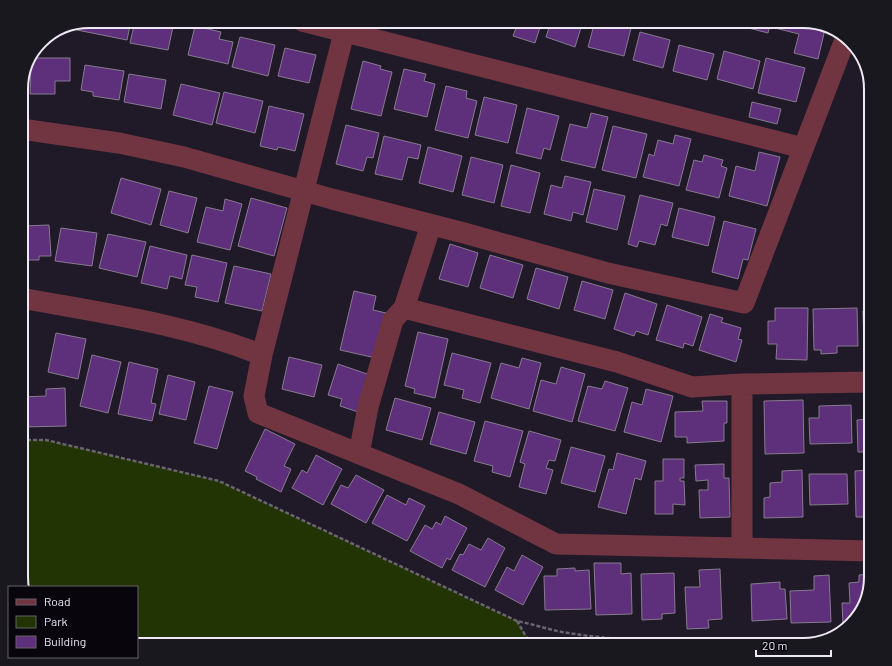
<svg xmlns="http://www.w3.org/2000/svg" width="892" height="666" viewBox="0 0 892 666" font-family="Barlow,sans-serif">
  <style>
    .green { fill: #223403 }
    .building { fill: #5e2f7a; stroke: #867b8f }
    .lines { fill: none; stroke-linecap: round; stroke-linejoin: round }
    .path { stroke: #6a6471; stroke-width: 2.5; stroke-dasharray: 4 2; stroke-linecap: butt }
    .minor { stroke: #703541; stroke-width: 21 }
    .rim { fill: none; stroke: #eee9f4; stroke-width: 2 }
  </style>
  <rect width="100%" height="100%" fill="#201928"/>
  <path class="green" d="M21,440H46L219,481L517,621L529,640L542,645H137V587H23L21,581Z"/>
  <path class="building" d="M89,21H131L127,40L72,29Z
    M135,21L174,22L168,50L130,43Z
    M453,21H470L468,26Z
    M499,21H542L535,43L513,36L516,28L499,23Z
    M551,21H583L575,47L546,37Z
    M595,21H603L631,28L624,56L588,47Z
    M730,21H771L768,33L729,23Z
    M776,21H803L825,29L818,59L794,53L799,34L775,28Z
    M195,26L221,32L219,39L233,42L228,64L188,55Z
    M640,32L670,40L663,68L633,60Z
    M240,37L275,45L268,76L232,67Z
    M679,45L714,54L707,80L673,71Z
    M285,48L316,55L309,83L278,76Z
    M724,51L760,61L753,89L717,79Z
    M31,58H70V81H55V94H30Z
    M766,58L805,68L796,102L758,93Z
    M363,61L381,66L380,69L392,72L381,116L351,109Z
    M85,65L124,71L119,100L93,96V92L81,90Z
    M404,69L426,74L424,81L435,84L427,117L394,109Z
    M129,74L166,80L161,109L124,102Z
    M181,84L220,93L212,125L173,115Z
    M446,86L467,91L466,98L477,101L468,138L435,130Z
    M224,92L263,101L255,133L216,123Z
    M484,97L517,105L508,143L475,135Z
    M752,102L781,109L777,124L749,117Z
    M269,106L304,114L295,151L278,147L277,150L260,146Z
    M527,108L559,116L550,150L544,148L541,159L516,153Z
    M591,113L608,117L595,168L561,160L570,124L587,128Z
    M346,125L379,133L373,158L367,157L363,171L336,164Z
    M613,126L647,134L636,178L602,170Z
    M675,135L691,139L679,186L643,177L649,154L654,156L658,140L673,144Z
    M384,136L421,145L418,159L408,157L402,180L375,174Z
    M428,147L462,156L453,192L419,183Z
    M759,152L780,157L767,206L729,196L736,166L755,171Z
    M704,155L723,160L721,166L727,168L719,198L686,190L694,160L702,162Z
    M471,157L503,165L494,203L462,195Z
    M511,165L540,173L530,213L501,206Z
    M565,176L591,182L583,215L573,212L571,221L544,214L551,185L562,188Z
    M121,178L161,189L151,225L111,213Z
    M594,189L625,196L617,230L586,222Z
    M169,191L197,198L188,233L160,225Z
    M640,195L673,203L667,226L661,224L655,245L639,241L637,247L628,244Z
    M251,198L287,208L274,256L238,246Z
    M225,199L242,204L230,250L197,242L206,207L223,211Z
    M679,208L715,217L708,246L672,237Z
    M724,221L756,229L748,260L743,259L738,279L712,272Z
    M49,225L51,256H39V260H21V226Z
    M61,228L97,233L92,266L55,261Z
    M108,234L146,242L137,277L99,268Z
    M450,244L478,253L468,287L439,279Z
    M150,246L187,255L182,279L170,276L167,289L141,283Z
    M192,255L227,263L218,302L195,297L197,287L185,285Z
    M490,255L523,265L513,298L480,288Z
    M234,266L271,274L262,311L225,303Z
    M536,268L568,277L559,309L527,299Z
    M582,281L613,290L605,319L574,310Z
    M354,291L376,296L373,310L386,313L376,358L340,350Z
    M625,293L657,304L648,335L636,331L634,336L614,329Z
    M667,305L702,317L693,346L684,343L683,348L656,340Z
    M775,308H808L807,360L776,359L777,344H768V321H775Z
    M857,308L858,346H837V353L821,354V350H814L813,309Z
    M863,311H871V347H864Z
    M710,314L723,318L721,322L741,328L738,339L742,340L736,362L699,350Z
    M418,332L448,339L435,398L414,393L415,389L405,386Z
    M56,333L86,339L78,379L48,372Z
    M452,353L491,363L480,403L462,398L464,390L444,385Z
    M92,355L121,362L108,413L80,406Z
    M289,357L322,365L314,397L282,389Z
    M522,358L541,363L529,409L491,398L501,363L519,368Z
    M129,362L158,369L151,403L156,404L152,421L118,414Z
    M338,364L373,376L361,413L340,406L342,399L328,395Z
    M561,367L585,374L572,422L533,411L541,380L556,384Z
    M168,375L195,382L186,420L159,414Z
    M605,381L628,388L615,431L578,421L588,386L602,389Z
    M209,386L233,392L217,449L194,443Z
    M65,388L66,426L23,427L21,397L46,396V389Z
    M646,389L673,396L661,442L624,432L632,402L642,405Z
    M395,398L431,408L422,440L386,430Z
    M803,400L804,453L765,454L764,401Z
    M702,401H727V423H724V441L687,443V437H675V412L703,411Z
    M851,405L852,443L810,444L809,418H819V406Z
    M439,412L475,422L466,454L430,444Z
    M871,419V452H858L857,420Z
    M485,421L523,431L510,477L492,472L493,466L474,461Z
    M265,429L295,444L284,466L291,469L281,492L256,479L257,477L245,471Z
    M529,431L561,440L555,461L549,460L546,468L553,470L546,494L519,487L525,464L520,462Z
    M571,447L605,456L595,492L561,483Z
    M617,453L646,461L641,480L635,478L626,514L598,507L609,469L613,470Z
    M316,455L342,469L323,505L292,488L302,470L307,473Z
    M663,459H684V478H680V481H684L685,505L673,504V514H655V481H663Z
    M724,464V478H729L730,517L700,518L699,490H708V480L696,481L695,465Z
    M802,470L803,517L764,518V498L770,497V483L782,482V471Z
    M871,470V517H856L855,471Z
    M809,474H847L848,504L810,505Z
    M356,475L384,490L366,523L331,504L341,485L348,488Z
    M387,495L406,505L409,498L425,506L407,541L372,523Z
    M445,516L467,528L450,560L447,558L442,568L410,551L425,525L432,529L436,522L441,525Z
    M488,538L505,548L485,587L452,570L460,554L463,555L469,544L481,550Z
    M522,555L543,567L523,605L495,590L507,567L514,571Z
    M594,563H621V574L631,573L632,614L596,615Z
    M575,568V571L589,570L591,609L545,610L544,576H557V569Z
    M720,569L722,619L708,620L709,628L687,629L685,587H700L699,570Z
    M674,573L675,613L662,614V619L642,620L641,574Z
    M871,574L857,619L850,624L843,625L842,603H850L849,583L859,582V575Z
    M829,575L831,622L791,623L790,591L814,590V576Z
    M780,582V589H785L787,619L752,621L751,584Z"/>
  <g class="lines">
    <path class="path" d="M21,440H46L219,481L517,621C532,624 547,629 562,632C641,645 724,643 804,645
      M517,621L531,645"/>
    <path class="minor" d="M302,21L803,148
      M347,21L262,355L254,396L258,413L459,494L556,544L871,551
      M21,129L119,143L184,157L332,199L464,233L608,273L744,303L846,37
      M431,225L404,308L617,362L692,387L742,384L871,382
      M21,298C102,313 186,324 262,355
      M359,454L368,407L393,320L404,308
      M742,548V384"/>
  </g>
  <path d="M0 0H892V666H0ZM89 28H803A61 61 0 0 1 864 89V577A61 61 0 0 1 803 638H89A61 61 0 0 1 28 577V89A61 61 0 0 1 89 28Z" fill="#1a181f" fill-rule="evenodd"/>
  <path class="rim" d="M89 28H803A61 61 0 0 1 864 89V577A61 61 0 0 1 803 638H89A61 61 0 0 1 28 577V89A61 61 0 0 1 89 28Z"/>
  <rect x="8" y="586" width="130" height="72" fill="#08060c" stroke="#646169"/>
  <rect x="16" y="599" width="20" height="6" fill="#703541" stroke="#646169"/>
  <text x="44" y="606" font-size="12" fill="#eee9f4">Road</text>
  <rect x="16" y="616" width="20" height="12" fill="#223403" stroke="#646169"/>
  <text x="44" y="626" font-size="12" fill="#eee9f4">Park</text>
  <rect x="16" y="636" width="20" height="12" fill="#5e2f7a" stroke="#646169"/>
  <text x="44" y="646" font-size="12" fill="#eee9f4">Building</text>
  <path d="M756 650v6h75v-6" fill="none" stroke="#eee9f4" stroke-width="2"/>
  <text x="762" y="650" font-size="12" fill="#eee9f4" stroke="#08060c" stroke-width="3" paint-order="stroke">20 m</text>
</svg>
